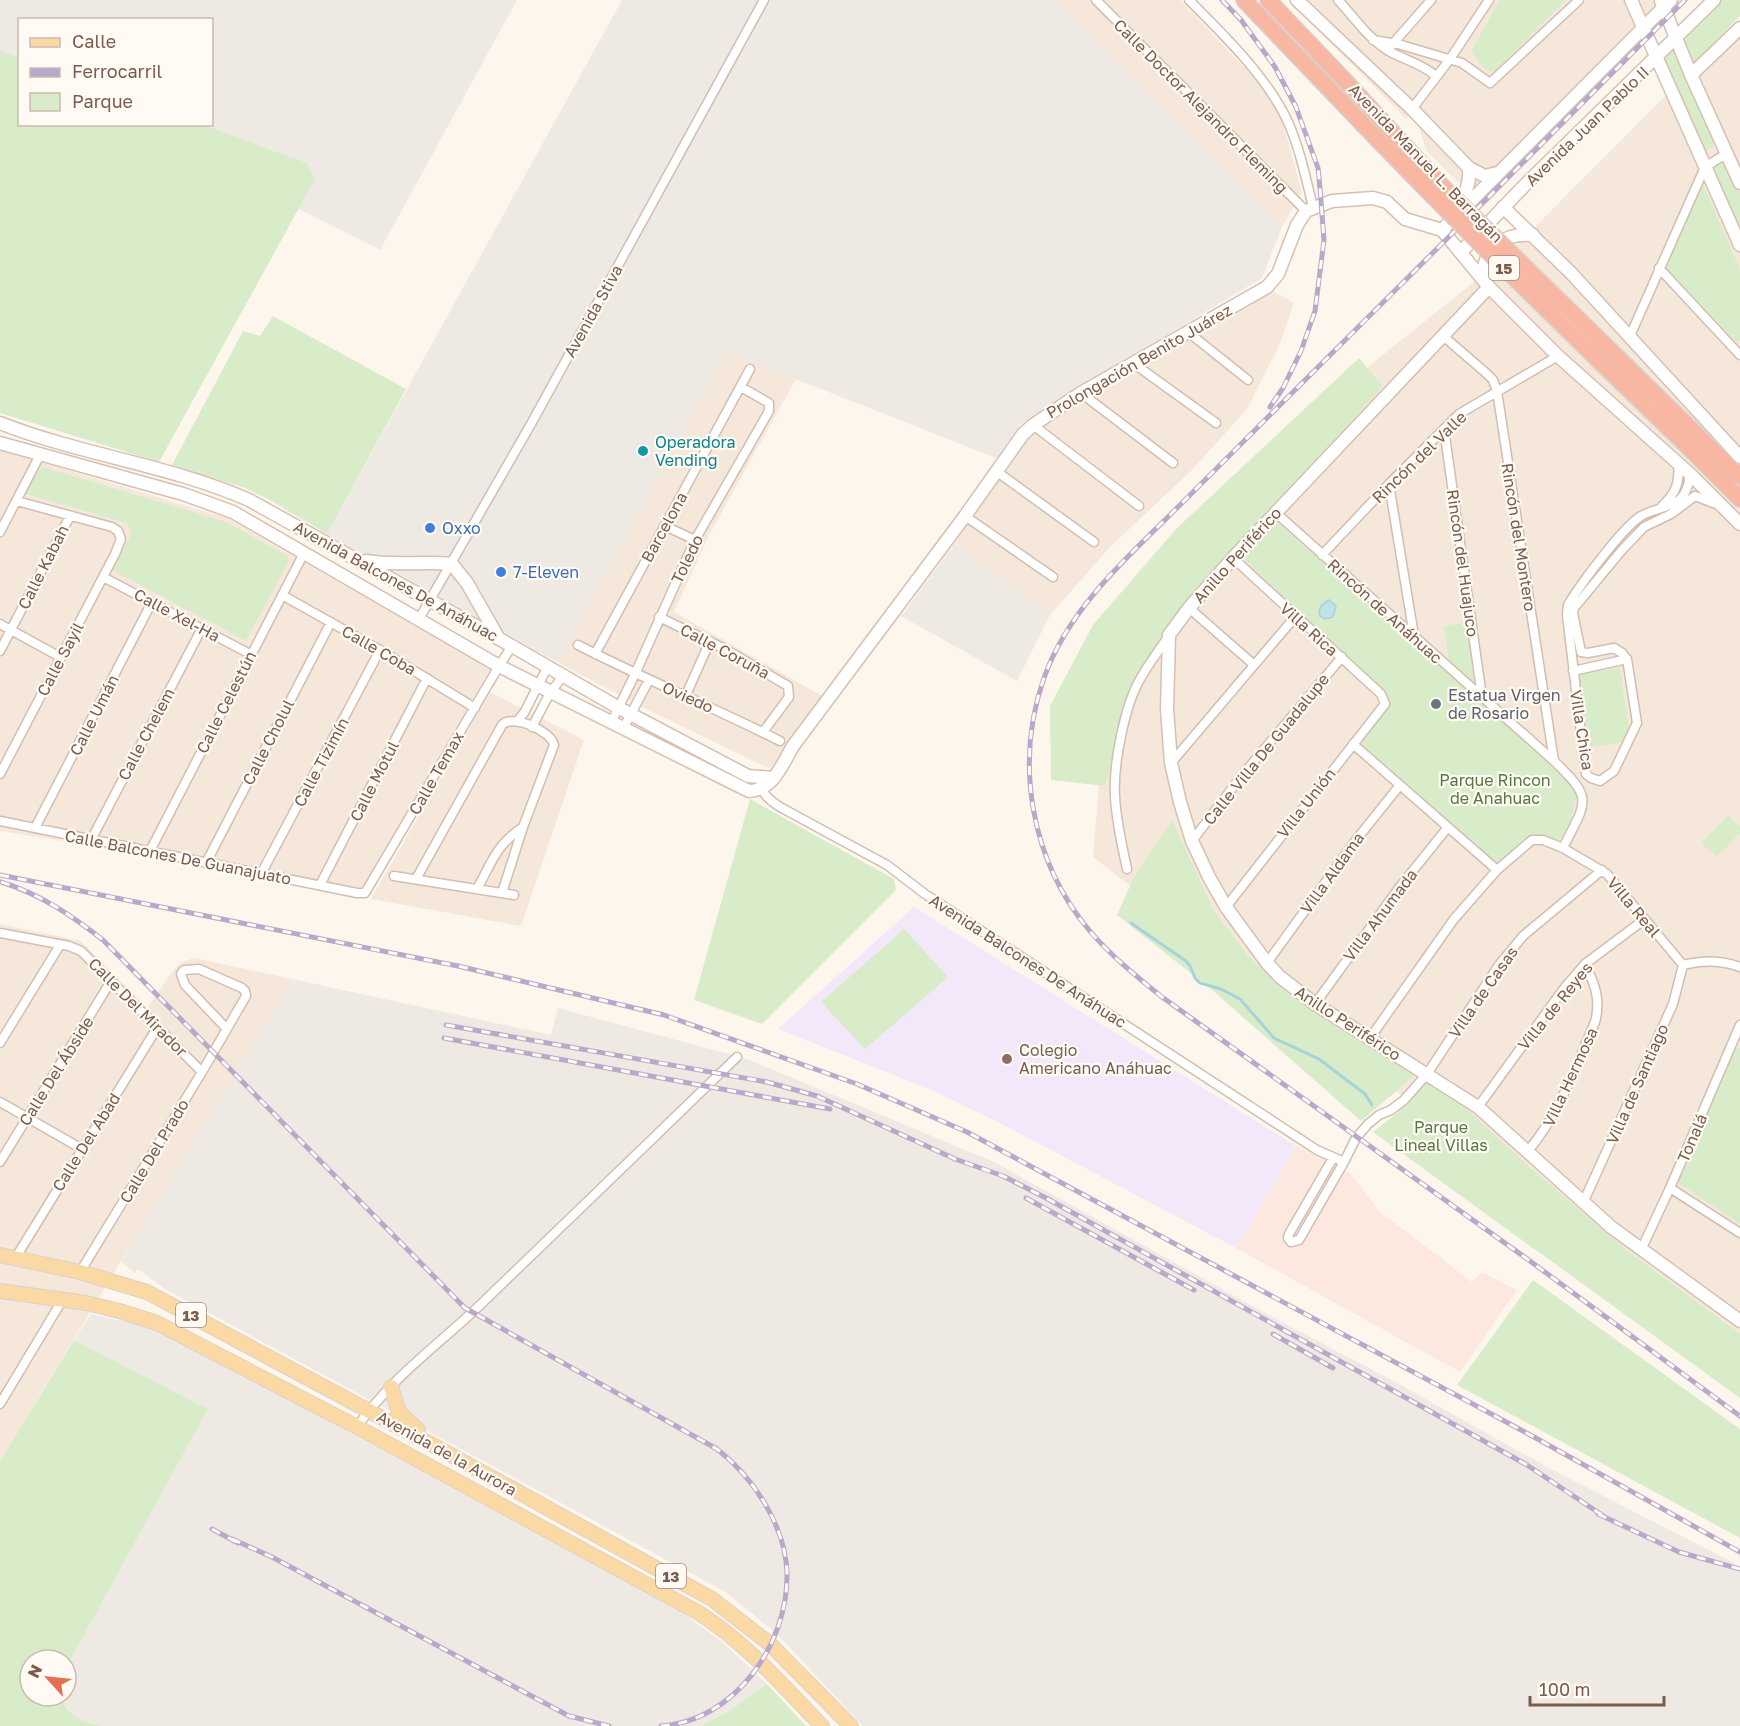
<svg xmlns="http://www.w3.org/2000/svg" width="1740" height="1726" viewBox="0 0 1740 1726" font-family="'Golos Text',sans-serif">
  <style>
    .residential { fill: #f5e8da }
    .commercial { fill: #fde8e0 }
    .industrial { fill: #efe9e4 }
    .education { fill: #f3e8fa }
    .green { fill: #d8ecc9 }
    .water { fill: #bfe3e8; stroke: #a5d3da; stroke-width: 1.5 }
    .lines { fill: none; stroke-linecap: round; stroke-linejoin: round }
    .stream { stroke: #a5d3da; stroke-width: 3 }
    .street-casing { stroke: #d1beb0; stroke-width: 11 }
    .secondary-casing { stroke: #d6c0b0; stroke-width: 15 }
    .primary-casing { stroke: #dad1cd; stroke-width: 16 }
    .highway-casing { stroke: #dad1cd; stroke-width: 18 }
    .street { stroke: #fff; stroke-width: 8 }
    .secondary { stroke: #fff; stroke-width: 12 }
    .primary { stroke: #fbd9a5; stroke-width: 14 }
    .highway { stroke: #f7b7a3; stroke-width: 15 }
    .rail-casing { stroke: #b9a8c9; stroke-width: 5 }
    .rail { stroke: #fffaf3; stroke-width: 3; stroke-dasharray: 9; stroke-linecap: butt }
    .highway-bridge-casing { stroke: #dad1cd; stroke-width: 18; stroke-linecap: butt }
    .highway-bridge { stroke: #f7b7a3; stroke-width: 15 }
    .culture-dot { fill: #0f9aa8; stroke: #fffaf3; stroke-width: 2 }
    .shop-dot { fill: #3f7fe0; stroke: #fffaf3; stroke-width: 2 }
    .worship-dot { fill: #6b7280; stroke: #fffaf3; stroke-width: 2 }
    .education-dot { fill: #8d6e63; stroke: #fffaf3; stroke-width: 2 }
    .labels { text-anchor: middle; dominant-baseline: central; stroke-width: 4.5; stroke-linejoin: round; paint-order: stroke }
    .shield { fill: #fffaf3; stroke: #a28b7f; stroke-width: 1.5 }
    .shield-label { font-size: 15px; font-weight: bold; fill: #7a5c4d }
    .street-label { font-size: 16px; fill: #7a5c4d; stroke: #fffaf3 }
    .culture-label { font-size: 16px; fill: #0d838f; stroke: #fffaf3; text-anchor: start }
    .shop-label { font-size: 16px; fill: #366cbe; stroke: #fffaf3; text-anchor: start }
    .worship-label { font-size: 16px; fill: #5b616d; stroke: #fffaf3; text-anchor: start }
    .park-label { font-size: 16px; fill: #537a41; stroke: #fffaf3 }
    .education-label { font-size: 16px; fill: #785e54; stroke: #fffaf3; text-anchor: start }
  </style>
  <rect width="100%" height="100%" fill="#fdf6ec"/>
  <path class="residential" d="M1053,0H1180L1258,82L1282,119L1302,193L1282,227L1116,65Z
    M1288,0H1682L1480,204L1426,150L1414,111L1423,98L1406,119Z
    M1740,21V487L1635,386L1740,489V1382L1595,1245L1093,857L1109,667L1368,367L1504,258Z
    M1271,290L1294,303L1280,344L1247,409L1192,470L1110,547L1050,615L955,543L1030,434L1081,400Z
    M727,351L796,379L710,533L674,612L822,696L772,767L768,768L642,707L557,662Z
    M0,450L227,518L490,669L363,888L0,831Z
    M490,692L584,740L521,926L371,899Z
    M0,924L81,941L147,1008L175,968L182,962L194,958L292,979L0,1461Z"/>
  <path class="commercial" d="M1296,1146L1350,1173L1378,1210L1472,1282L1482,1272L1517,1290L1460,1372L1236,1248Z"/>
  <path class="industrial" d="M0,0H517L380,250L133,125L212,124V20H20L19,67L0,57Z
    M622,0H1053L1116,65L1282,227L1262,278L1032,416L1021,424L996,458L727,352L557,662L327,534Z
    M955,543L1050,615L1017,681L901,616Z
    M292,979L551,1035L558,1008L747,1059L994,1162L1263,1312L1397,1383L1547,1467L1732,1562L1740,1569V1726H863L776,1633L724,1591L163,1288L138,1269L135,1273L121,1262Z
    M91,1314L134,1324L168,1335L194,1348L684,1614L722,1642L767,1684L729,1711L701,1726H104L79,1720L66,1707L60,1696H66V1668L208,1409L74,1340Z"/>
  <path class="education" d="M914,907L1296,1146L1236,1248L1000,1123L932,1090L778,1029Z"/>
  <path class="green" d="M1500,0H1566L1493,73L1482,66L1471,51Z
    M1716,0H1740V16L1694,63L1681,35Z
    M1673,49L1716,144L1706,151L1663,57Z
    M0,51L19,58L20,124L203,125L307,163L315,179L159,462L0,413Z
    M1725,160L1740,194V230L1712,168Z
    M1703,184L1740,269V341L1737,342L1665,267Z
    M273,316L406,389L327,534L268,499L245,488L172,465L243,331L260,336Z
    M1359,358L1383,386L1188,600L1136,674L1105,786L1051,780L1050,706L1093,625L1176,529Z
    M43,467L226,522L286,555L289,561L246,641L112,570L132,533L127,523L26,494L38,470Z
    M1275,520L1570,782L1577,796L1570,822L1559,840L1529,836L1497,866L1360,742L1391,700L1242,557Z
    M1468,622L1474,683L1449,663L1444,626Z
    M1620,668L1629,730L1624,742L1590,747L1579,674Z
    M750,799L894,879L896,890L762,1024L694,1000Z
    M1728,815L1740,827V833L1717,857L1701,843Z
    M1172,820L1213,909L1248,956L1286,992L1414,1076L1361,1121L1211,989L1117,915L1134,877Z
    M904,929L948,977L865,1049L821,1002Z
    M1733,1047L1740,1049V1224L1674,1180Z
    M1426,1082L1465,1108L1533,1170L1629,1252L1740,1334V1398L1373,1132L1396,1114Z
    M1533,1280L1740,1429V1538L1457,1385Z
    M74,1340L208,1409L66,1668V1660H30V1696H60C71,1719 81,1721 104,1726H0V1461Z
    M767,1684L806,1726H701L729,1711Z"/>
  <path class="water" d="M1329,600L1336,606L1333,617L1325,619L1320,616C1318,608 1322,604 1329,600Z"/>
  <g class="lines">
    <path class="stream" d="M1131,923L1186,961L1190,966L1195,978L1200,983L1221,989L1240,999L1274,1038L1319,1059L1365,1094L1372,1105"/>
    <defs>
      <path id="street" d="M1096,0L1306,211
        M1189,0C1224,35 1268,78 1288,122C1300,149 1306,179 1313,207
        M1338,0C1354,17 1367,37 1387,50C1404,60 1421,63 1436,76
        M1373,40L1398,44L1462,63L1490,83L1579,0
        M1390,47L1431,0
        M1412,109L1450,59L1489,0
        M1659,268L1740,355
        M1188,332L1248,380
        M1442,335L1486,373L1493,380L1497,391L1554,761
        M1630,336L1705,167L1726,154
        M1133,363L1216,423
        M1081,393L1173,463
        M1033,425L1139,506
        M1444,429L1482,697
        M996,471L1094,542
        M1690,474C1689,483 1687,494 1679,500C1669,508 1653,509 1641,516C1622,528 1580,585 1568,605L1567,615L1586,774L1591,778L1600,781L1614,771L1637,723L1627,659L1622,653L1614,648L1588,653L1581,652L1573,613L1574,608L1622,550L1644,527L1671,514L1695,496L1716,504
        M1389,484L1414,636
        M1662,506C1676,493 1680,483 1678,464
        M1275,512L1554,761C1595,800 1586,801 1563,848
        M965,516L1053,577
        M665,526L695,540
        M0,532L40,455
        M1322,555L1389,484L1459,414L1558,356
        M103,577L250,654
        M282,595L380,650L475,708
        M1189,608L1253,664
        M659,617L723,648L788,686L789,697L763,732
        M419,619L531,424L764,0
        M0,624L60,657
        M578,645C644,679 713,707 780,741
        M0,651L70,516
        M595,654L750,369
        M1573,671L1627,659
        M686,695L710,641
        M518,720L524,713L547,668
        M612,721L635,674L695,540L769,411V403L741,387
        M532,727L550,693L563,676
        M624,727L649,680
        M1353,744L1497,870
        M1171,763L1295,617
        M0,774L115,554L121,539L118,531L112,527L17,501
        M761,783C762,795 771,801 780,807L887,865L925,894L1317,1150L1344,1162L1356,1138L1368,1124L1379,1115L1391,1110L1404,1100L1427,1074L1499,965L1523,936L1602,870
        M0,821L357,893H365L499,666L512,646
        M35,828L152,602
        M91,840L202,628
        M1192,841L1240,778L1342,657
        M150,851L304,553
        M206,863L331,622
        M1127,869C1122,845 1116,821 1115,796C1113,766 1124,710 1138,683C1146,667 1158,652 1168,637
        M261,874L380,650
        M394,876L514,895
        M416,879L502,725C513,713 552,732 554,745L523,827L502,893
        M320,885L427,678
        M477,889C492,862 496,845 523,827
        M1226,907L1385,704L1381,694L1233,558
        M0,933L69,946L81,951L202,1072
        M1267,963L1356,840L1400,785
        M1683,965C1704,960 1720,960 1740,967
        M1315,1004L1399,888L1448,827
        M1370,1038L1454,919L1497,870L1532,840H1543L1563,848L1607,874L1683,965
        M0,1043L60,945
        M0,1102L82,1149
        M1478,1107L1565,987L1585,964L1645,919
        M1528,1151C1560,1113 1576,1066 1595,1022C1601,1000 1595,984 1585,964
        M1333,1158L1289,1234L1288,1238L1291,1242L1299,1240L1344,1162
        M0,1162L111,981
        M1670,1188L1740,1233
        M1584,1201L1673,1004L1683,965
        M1641,1250L1670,1188L1740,1025
        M16,1257L157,1028
        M80,1272L202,1072L246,996L245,991L242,988L199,969L184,970L181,974L185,985L226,1028
        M0,1404L63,1299
        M357,1427C389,1380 438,1345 479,1306C566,1223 651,1140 737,1057"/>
      <path id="secondary" d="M1297,0L1412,109L1469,168L1485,176L1497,173
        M1631,0L1740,245
        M1661,1L1691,75L1740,183
        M1691,75L1740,28
        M1503,207L1571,273L1740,457
        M1456,208C1466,195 1470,184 1469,168
        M1442,230L1671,0
        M1461,252L1523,187L1714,0
        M1483,280C1482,250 1503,232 1533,235
        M1489,287L1233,558L1189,608L1169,635L1167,709L1171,763L1180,802L1192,841L1209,877L1226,907L1267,963L1280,977L1315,1004L1478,1107L1611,1227L1740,1321
        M0,423C81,455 170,465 249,500L512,646L619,708L748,776L774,778
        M0,443L183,494L233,512L499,666L749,791C773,790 782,765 793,746L965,516L1023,434L1033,425L1081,393L1267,287L1278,274L1297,225L1306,211L1332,201L1373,198L1387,202L1405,219L1442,230L1489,287L1558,356L1690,474L1740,524
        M366,561C395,566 423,561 452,564L467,583L499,639"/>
      <path id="primary" d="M0,1255L80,1272L147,1292L442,1450L712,1599L770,1644L851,1726
        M0,1291L86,1303L119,1311L157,1323L357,1427L699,1613C746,1643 783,1686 822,1726
        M391,1387L399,1412L418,1430"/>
      <path id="highway" d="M1244,0L1333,93
        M1268,0L1351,87
        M1690,428L1740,477
        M1680,439L1740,499"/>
    </defs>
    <use href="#street" class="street-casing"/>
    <use href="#secondary" class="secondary-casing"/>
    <use href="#primary" class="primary-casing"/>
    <use href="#highway" class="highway-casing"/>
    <use href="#street" class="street"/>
    <use href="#secondary" class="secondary"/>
    <use href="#primary" class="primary"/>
    <use href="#highway" class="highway"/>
    <defs>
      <path id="rail" d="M1222,0L1241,20L1275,67L1296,107L1318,168L1320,188L1324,240L1315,311L1301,351L1283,388L1270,407
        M1685,0C1548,138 1411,275 1273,412C1239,446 1205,480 1171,514C1122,562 1067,612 1044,678C1014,763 1031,861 1089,930C1111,956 1136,976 1162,997L1530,1261L1740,1416
        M0,875L458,966L664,1015L857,1084L967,1132L1534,1437L1740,1552
        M1,882C40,894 71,915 103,940L465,1308L717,1449C753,1477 786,1526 787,1574C788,1644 735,1721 661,1726
        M446,1025L767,1082L817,1096L955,1159L1003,1176L1046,1198L1527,1465L1605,1517
        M444,1038L830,1109
        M1026,1198L1194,1290
        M1273,1334L1333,1368
        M1598,1514L1679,1552L1740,1569
        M212,1529L238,1543
        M232,1539L272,1557L569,1716L609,1726"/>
    </defs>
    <use href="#rail" class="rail-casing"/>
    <use href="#rail" class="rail"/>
    <defs>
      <path id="highway-bridge" d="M1351,87L1440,184L1690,428
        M1333,93C1446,212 1562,326 1680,439"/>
    </defs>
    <use href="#highway-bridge" class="highway-bridge-casing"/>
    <use href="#highway-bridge" class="highway-bridge"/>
  </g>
  <circle class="culture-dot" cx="643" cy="451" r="6"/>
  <g class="shop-dot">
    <circle cx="430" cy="528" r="6"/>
    <circle cx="501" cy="572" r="6"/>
  </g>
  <circle class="worship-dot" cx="1436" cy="704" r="6"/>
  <circle class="education-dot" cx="1007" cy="1059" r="6"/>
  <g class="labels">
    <g class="shield">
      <rect x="1489" y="256" width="30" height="24" rx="4.5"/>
      <rect x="176" y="1303" width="30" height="24" rx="4.5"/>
      <rect x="656" y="1564" width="30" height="24" rx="4.5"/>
    </g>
    <g class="shield-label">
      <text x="1504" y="268">15</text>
      <text x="191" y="1315">13</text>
      <text x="671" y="1576">13</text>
    </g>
    <g class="street-label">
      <text transform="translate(1201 106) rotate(45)">Calle Doctor Alejandro Fleming</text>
      <text transform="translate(1587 126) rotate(-44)">Avenida Juan Pablo II</text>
      <text transform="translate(1426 163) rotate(46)">Avenida Manuel L. Barragán</text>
      <text transform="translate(593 311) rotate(-61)">Avenida Stiva</text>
      <text transform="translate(1139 361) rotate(-30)">Prolongación Benito Juárez</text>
      <text transform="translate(1419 457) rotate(-44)">Rincón del Valle</text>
      <text transform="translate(664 527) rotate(-61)">Barcelona</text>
      <text transform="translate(1519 537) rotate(81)">Rincón del Montero</text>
      <text transform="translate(1237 555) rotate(-48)">Anillo Periférico</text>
      <text transform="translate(687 559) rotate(-64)">Toledo</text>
      <text transform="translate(1463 563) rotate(82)">Rincón del Huajuco</text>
      <text transform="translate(43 567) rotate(-63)">Calle Kabah</text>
      <text transform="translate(396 581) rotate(29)">Avenida Balcones De Anáhuac</text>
      <text transform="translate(1385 611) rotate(42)">Rincón de Anáhuac</text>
      <text transform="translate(177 615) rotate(28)">Calle Xel-Ha</text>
      <text transform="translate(1309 629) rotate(42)">Villa Rica</text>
      <text transform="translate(379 650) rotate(30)">Calle Coba</text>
      <text transform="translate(725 651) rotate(28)">Calle Coruña</text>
      <text transform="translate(60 659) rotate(-62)">Calle Sayil</text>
      <text transform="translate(688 697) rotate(24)">Oviedo</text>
      <text transform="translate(226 702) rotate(-63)">Calle Celestún</text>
      <text transform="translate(94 715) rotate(-63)">Calle Umán</text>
      <text transform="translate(1582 730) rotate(81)">Villa Chica</text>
      <text transform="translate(146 734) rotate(-62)">Calle Chelem</text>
      <text transform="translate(268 742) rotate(-63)">Calle Cholul</text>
      <text transform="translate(1266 749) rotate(-51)">Calle Villa De Guadalupe</text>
      <text transform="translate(321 762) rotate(-62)">Calle Tizimín</text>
      <text transform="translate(436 773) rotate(-60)">Calle Temax</text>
      <text transform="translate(374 781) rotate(-63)">Calle Motul</text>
      <text transform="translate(1306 803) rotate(-52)">Villa Unión</text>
      <text transform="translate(178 857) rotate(11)">Calle Balcones De Guanajuato</text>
      <text transform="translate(1332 873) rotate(-54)">Villa Aldama</text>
      <text transform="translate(1634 907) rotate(50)">Villa Real</text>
      <text transform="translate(1380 915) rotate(-53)">Villa Ahumada</text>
      <text transform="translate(1028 961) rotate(33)">Avenida Balcones De Anáhuac</text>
      <text transform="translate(1483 992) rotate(-55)">Villa de Casas</text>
      <text transform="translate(1555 1006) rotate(-51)">Villa de Reyes</text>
      <text transform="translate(138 1007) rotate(45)">Calle Del Mirador</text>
      <text transform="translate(1348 1023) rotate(33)">Anillo Periférico</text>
      <text transform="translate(56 1071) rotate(-58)">Calle Del Ábside</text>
      <text transform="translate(1570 1077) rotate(-65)">Villa Hermosa</text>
      <text transform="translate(1637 1084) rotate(-66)">Villa de Santiago</text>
      <text transform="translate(1692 1138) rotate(-67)">Tonalá</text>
      <text transform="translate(86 1142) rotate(-58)">Calle Del Abad</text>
      <text transform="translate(154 1151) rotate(-59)">Calle Del Prado</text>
      <text transform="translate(447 1453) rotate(29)">Avenida de la Aurora</text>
    </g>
    <g class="culture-label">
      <text x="655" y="442">Operadora<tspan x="655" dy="18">Vending</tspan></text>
    </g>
    <g class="shop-label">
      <text x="442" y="528">Oxxo</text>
      <text x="513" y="572">7-Eleven</text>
    </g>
    <g class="worship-label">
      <text x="1448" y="695">Estatua Virgen<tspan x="1448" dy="18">de Rosario</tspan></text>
    </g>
    <g class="park-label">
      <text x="1495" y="780">Parque Rincon<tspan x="1495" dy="18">de Anahuac</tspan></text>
      <text x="1441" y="1127">Parque<tspan x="1441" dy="18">Lineal Villas</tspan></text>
    </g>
    <g class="education-label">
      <text x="1019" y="1050">Colegio<tspan x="1019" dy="18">Americano Anáhuac</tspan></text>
    </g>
  </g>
  <rect x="18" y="18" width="195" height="108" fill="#fffaf3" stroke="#cabbb1" stroke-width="1.5"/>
  <rect x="30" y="38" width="30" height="9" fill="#fbd9a5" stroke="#cabbb1" stroke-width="1.5"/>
  <text x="72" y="48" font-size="18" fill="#7a5c4d">Calle</text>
  <rect x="30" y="68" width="30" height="9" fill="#b9a8c9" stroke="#cabbb1" stroke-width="1.5"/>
  <text x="72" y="78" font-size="18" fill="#7a5c4d">Ferrocarril</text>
  <rect x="30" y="93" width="30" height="18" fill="#d8ecc9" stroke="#cabbb1" stroke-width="1.5"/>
  <text x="72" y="108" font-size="18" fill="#7a5c4d">Parque</text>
  <g transform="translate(48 1678) rotate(297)"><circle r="28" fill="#fffaf3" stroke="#cabbb1" stroke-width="1.5"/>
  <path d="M0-4.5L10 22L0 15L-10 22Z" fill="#e76f51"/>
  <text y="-9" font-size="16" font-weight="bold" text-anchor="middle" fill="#7a5c4d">N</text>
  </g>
  <path d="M1530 1696v9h134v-9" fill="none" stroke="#7a5c4d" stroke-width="3"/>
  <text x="1539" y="1696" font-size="18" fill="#7a5c4d" stroke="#fffaf3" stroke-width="4.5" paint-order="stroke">100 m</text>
</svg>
